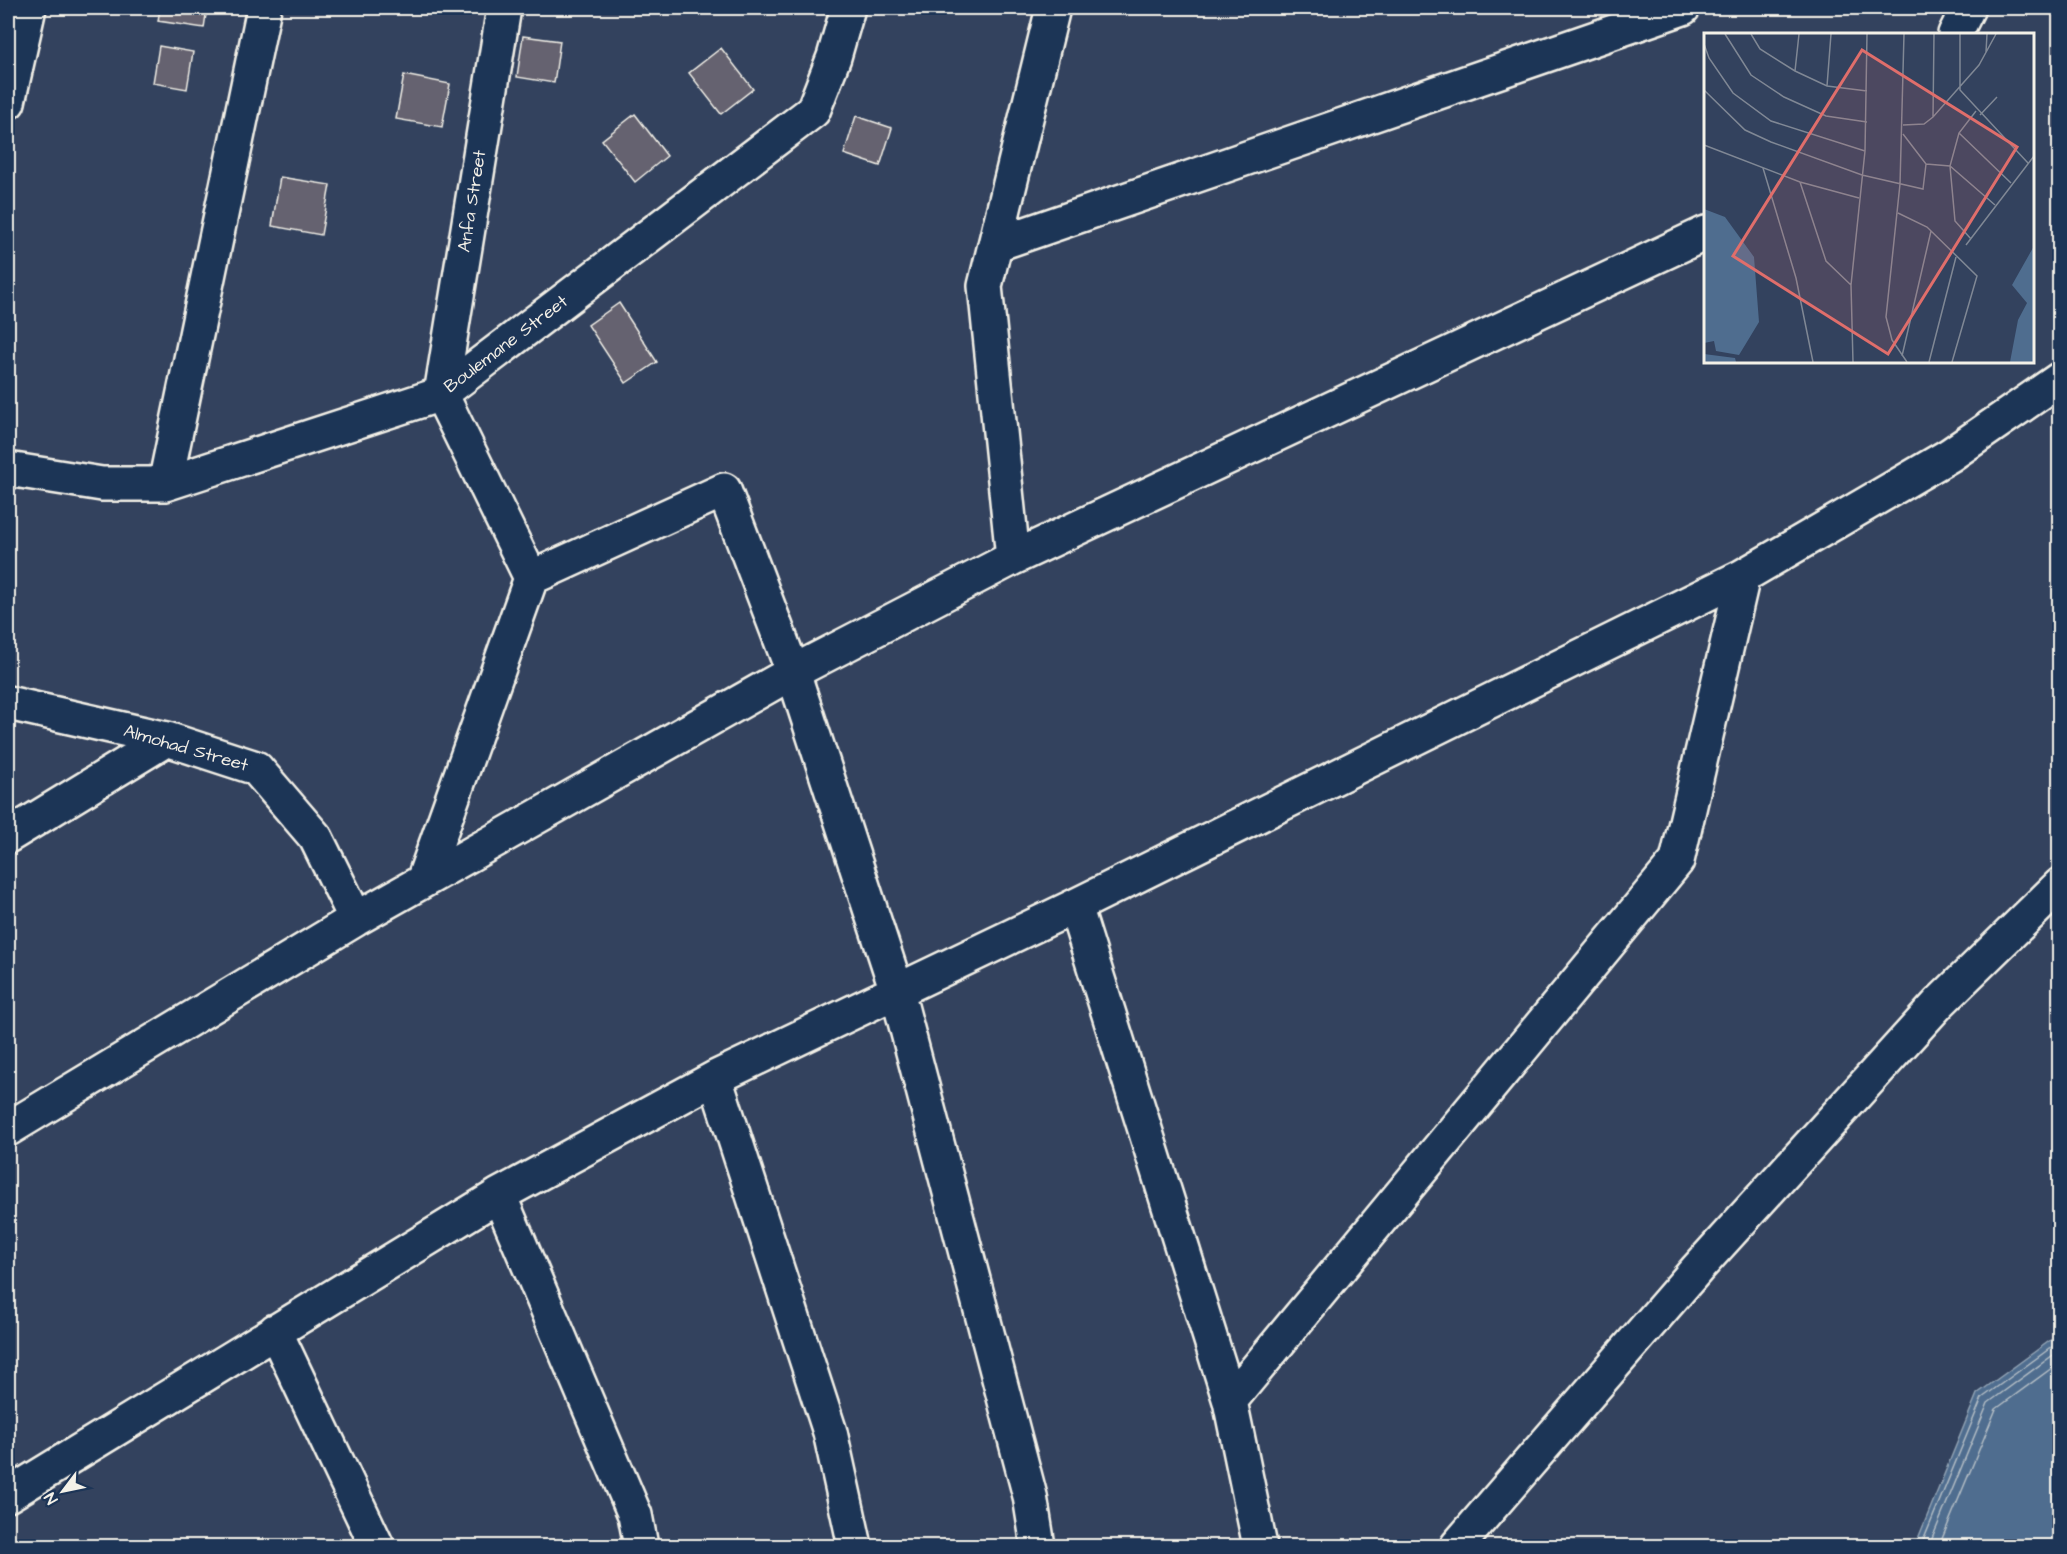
<svg xmlns="http://www.w3.org/2000/svg" width="2067" height="1554" viewBox="0 0 2067 1554" font-family="'Architects Daughter',sans-serif">
  <style>
    .water { fill: #4f6d8f; stroke: #91a2b3; stroke-width: 1.5 }
    .lines { fill: none; stroke-linecap: round; stroke-linejoin: round }
    .shore { stroke: #b2bcc4; stroke-width: 1.5 }
    .building { fill: #656270; stroke: #f4f1e8; stroke-width: 1.5 }
    .minor-casing { stroke: #f4f1e8; stroke-width: 38 }
    .minor { stroke: #1d3557; stroke-width: 33 }
    .labels { text-anchor: middle; dominant-baseline: central; stroke-width: 4.5; stroke-linejoin: round; paint-order: stroke }
    .street-label { font-size: 18px; fill: #f4f1e8; stroke: #1d3557 }
    .inset-road { fill: none; stroke: #808895; stroke-width: 1.5 }
    .view { fill: #e06e6b; fill-opacity: 0.15; stroke: #e06e6b; stroke-width: 3 }
    .inset-edge { fill: none; stroke: #f4f1e8; stroke-width: 3 }
  </style>
  <rect width="100%" height="100%" fill="#33425e"/>
  <filter id="ink" filterUnits="userSpaceOnUse"><feTurbulence type="fractalNoise" baseFrequency=".0167" numOctaves="2"/><feDisplacementMap in="SourceGraphic" scale="12" xChannelSelector="R" yChannelSelector="G"/><feConvolveMatrix kernelMatrix="1 2 1 2 8 2 1 2 1" color-interpolation-filters="sRGB"/></filter>
  <g filter="url(#ink)">
    <path class="water" d="M2059,1334V1546H1915L1977,1394Z"/>
    <g class="lines">
      <path class="shore" d="M1921,1546L1982,1398L2060,1341
        M1929,1546L1988,1403L2060,1350
        M1939,1546L1996,1409L2060,1362"/>
    </g>
    <path class="building" d="M160,8H207L204,28L158,21Z
      M523,36L560,41L554,83L517,77Z
      M159,46L193,52L187,89L153,83Z
      M721,48L753,89L721,114L689,73Z
      M404,75L450,84L442,127L396,119Z
      M635,114L667,156L635,182L602,140Z
      M856,116L892,128L880,166L844,154Z
      M280,177L330,185L321,235L272,226Z
      M619,303L657,362L626,383L588,325Z"/>
    <g class="lines">
      <defs>
        <path id="minor" d="M504,8L441,394L531,578
          M1955,34L1968,8
          M8,102L29,8
          M997,244L1683,8
          M8,469L102,484H165L441,394L813,111L834,57L848,8
          M165,484L264,8
          M1013,558L985,286L1053,8
          M8,703L167,739L256,768L316,838L356,919
          M8,836L167,739
          M423,881L531,578L724,490L793,672L897,991L1030,1496L1038,1546
          M1075,906L1230,1401L1260,1546
          M715,1078L830,1432L855,1546
          M8,1129L356,919L793,672L1013,558L1706,233
          M499,1195L635,1515L641,1546
          M275,1331L377,1546
          M1230,1401L1677,861L1743,576L1950,455L2060,379
          M8,1495L499,1195L715,1078L1075,906L1743,576
          M1457,1546L1697,1269L1939,1003L2060,885"/>
      </defs>
      <use href="#minor" class="minor-casing"/>
      <use href="#minor" class="minor"/>
    </g>
  </g>
  <g class="labels">
    <g class="street-label">
      <text transform="translate(472 201) rotate(-81)">Anfa Street</text>
      <text transform="translate(506 344) rotate(-37)">Boulemane Street</text>
      <text transform="translate(186 748) rotate(16)">Almohad Street</text>
    </g>
  </g>
  <g transform="translate(1704 33)">
    <rect width="330" height="330" fill="#33425e"/>
    <path d="M0,176L21,184L50,224L55,289L35,322L12,318L10,308L0,310ZM330,213V329H306L314,287L323,270L308,252ZM0,321L31,325L32,329H0Z" fill="#4f6d8f"/>
    <path class="inset-road" d="M21,1L47,42L80,64L122,83L163,89M47,1L56,16L91,38L123,53L163,58M200,1L196,151L182,284L188,307L203,329M256,1V57L324,130M0,11L5,25L29,60L67,88L161,118M282,19L283,1M91,38L95,1M123,53L127,1M0,57L41,97L67,109L158,142L219,156L222,131L199,101M276,82L293,64M229,84L230,1M199,92L220,91L229,84L275,32L292,1M255,100L307,150M0,112L96,149L155,165M222,131L246,133L291,172M59,135L92,245L109,329M96,149L122,228L147,252L149,329M194,180L223,194L273,243L248,329M267,206L251,188L246,133L255,100L272,78M262,212L330,123M147,252L161,118L163,1M198,323L227,198M225,329L252,224"/>
    <path class="view" d="M158,17L313,114L184,321L29,223Z"/>
    <rect width="330" height="330" class="inset-edge"/>
  </g>
  <rect width="2067" height="1554" fill="none" stroke="#1d3557" stroke-width="30"/>
  <rect x="15" y="15" width="2037" height="1524" fill="none" stroke="#f4f1e8" stroke-width="2" filter="url(#ink)"/>
  <g transform="translate(63 1491) rotate(238)" stroke="#1d3557" stroke-width="4.5" paint-order="stroke">
  <path d="M0-4.5L10 22L0 15L-10 22Z" fill="#f4f1e8"/>
  <text y="-9" font-size="16" font-weight="bold" text-anchor="middle" fill="#f4f1e8">N</text>
  </g>
</svg>
